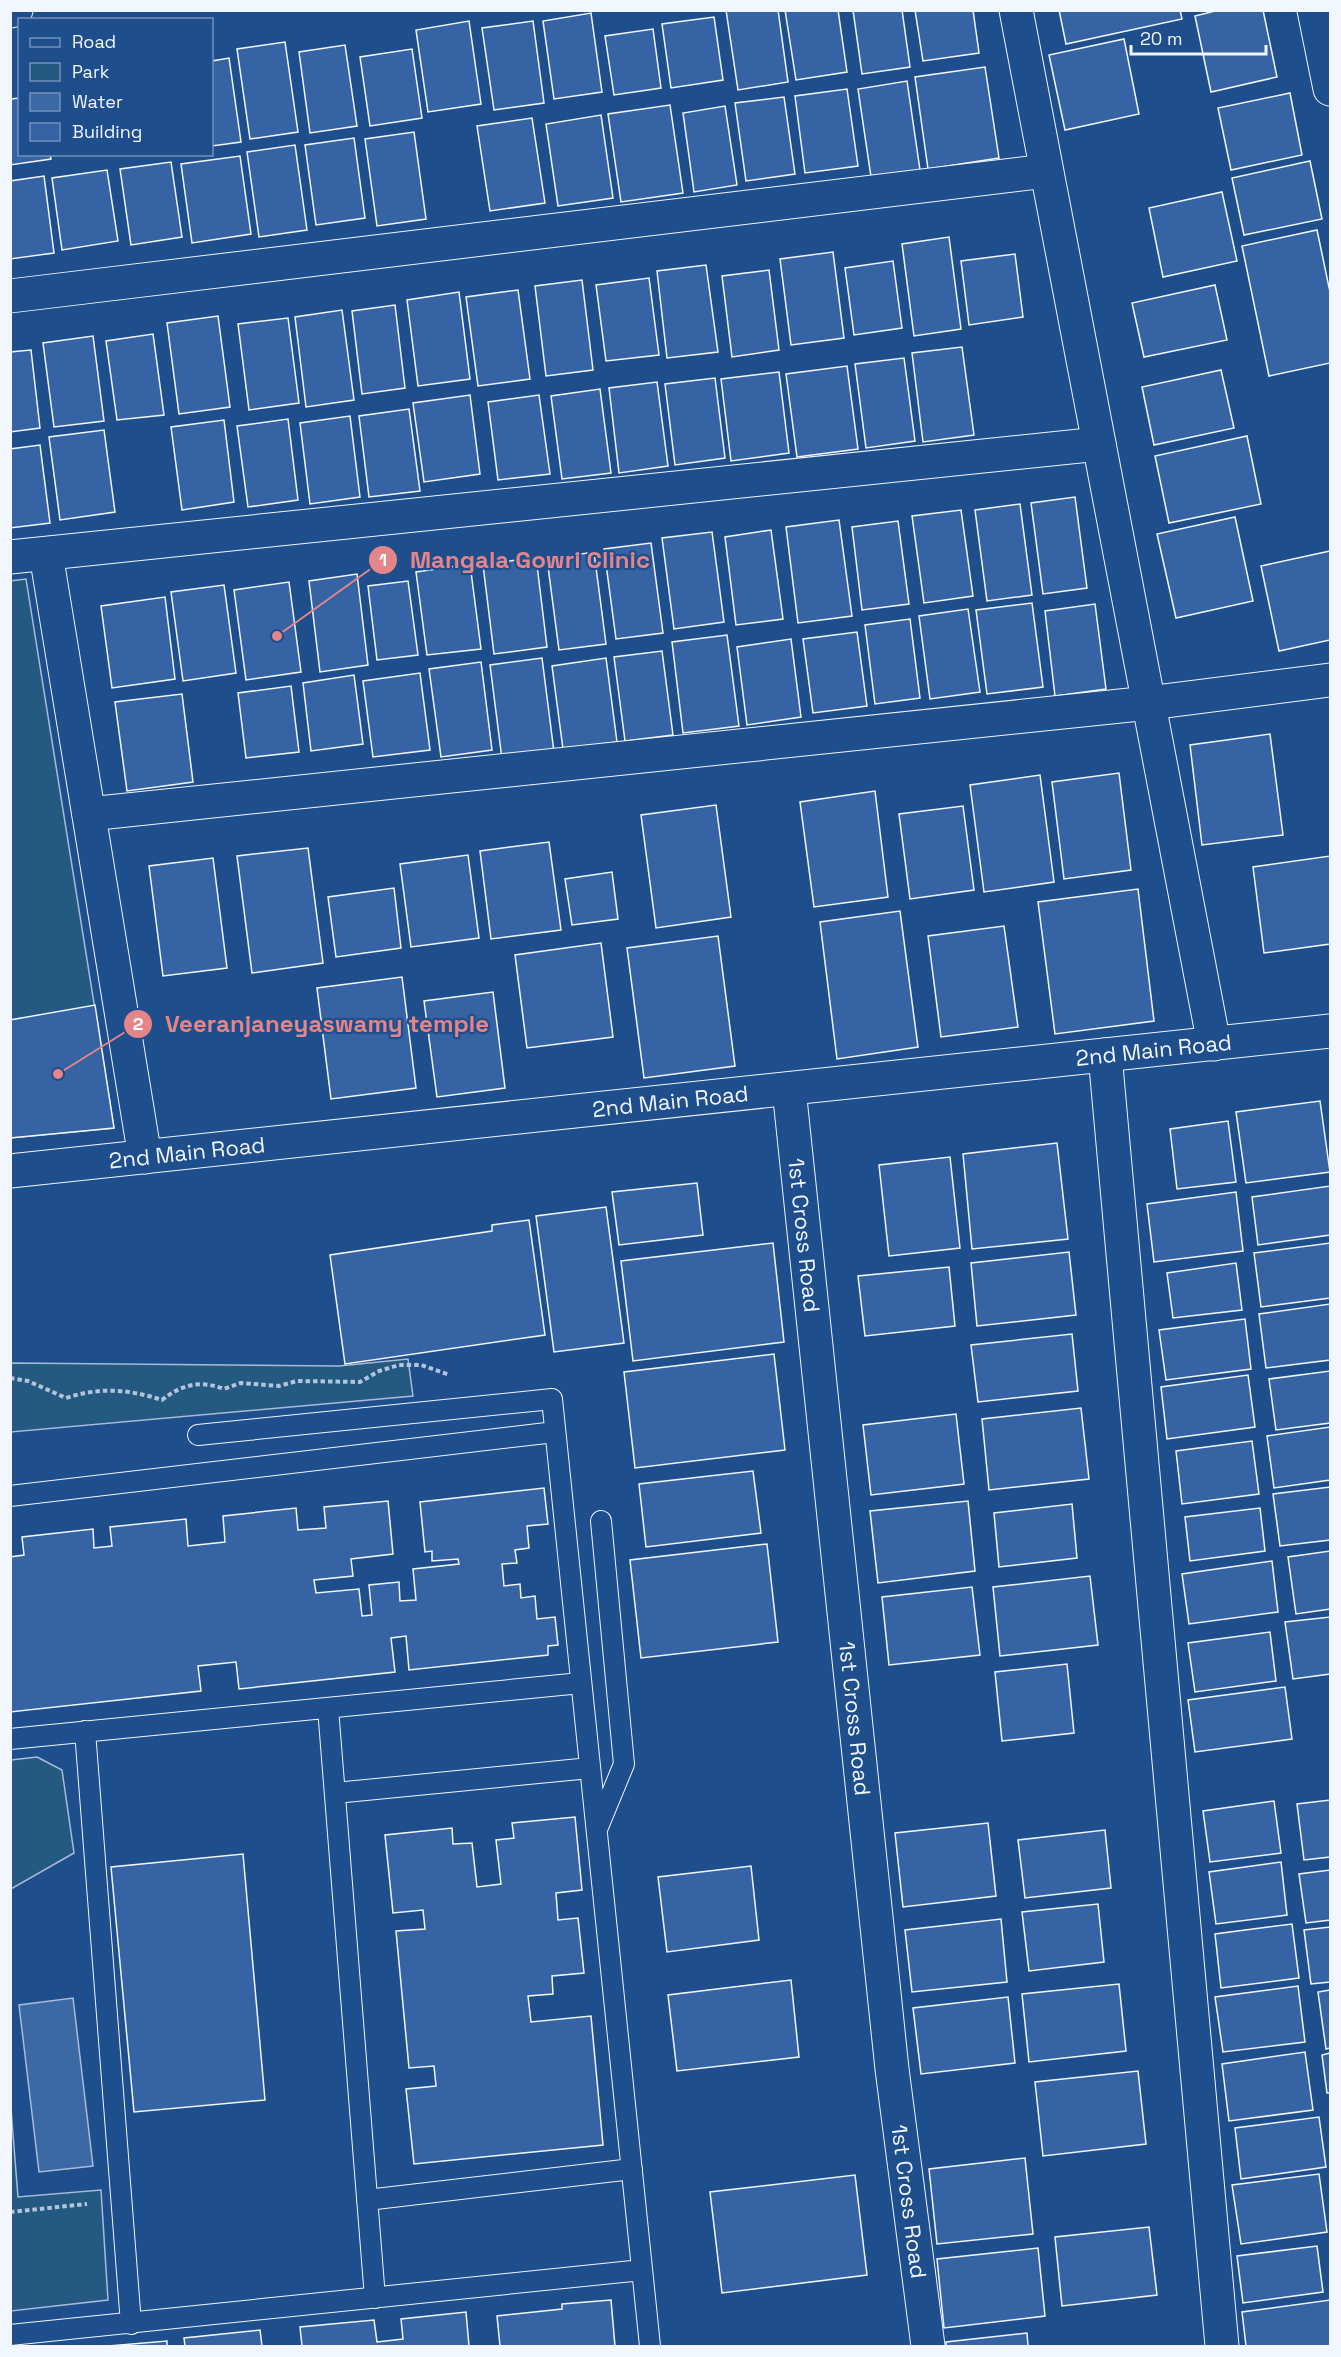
<svg xmlns="http://www.w3.org/2000/svg" width="1341" height="2357" viewBox="0 0 1341 2357" font-family="'Space Grotesk',sans-serif">
  <style>
    .green { fill: #245a82; stroke: #a8bbd7; stroke-width: 1.5 }
    .water { fill: #3b69a3; stroke: #a8bbd7; stroke-width: 1.5 }
    .building { fill: #3563a3; stroke: #f2f6ff; stroke-width: 1.5 }
    .lines { fill: none; stroke-linecap: round; stroke-linejoin: round }
    .service-casing { stroke: #f2f6ff; stroke-width: 22 }
    .minor-casing { stroke: #f2f6ff; stroke-width: 35 }
    .path { stroke: #b3c4dc; stroke-width: 4; stroke-dasharray: 4.5 3; stroke-linecap: butt }
    .service { stroke: #1f4e8c; stroke-width: 20 }
    .minor { stroke: #1f4e8c; stroke-width: 33 }
    .labels { text-anchor: middle; dominant-baseline: central; stroke-width: 4.5; stroke-linejoin: round; paint-order: stroke }
    .street-label { font-size: 22px; fill: #f2f6ff; stroke: #1f4e8c }
    .leader { fill: none; stroke: #e38589; stroke-width: 2 }
    .callout-dot { fill: #e38589; stroke: #1f4e8c; stroke-width: 2 }
    .mark-label { font-size: 18px; text-anchor: middle; font-weight: bold; fill: #fff }
    .callout-label { font-size: 24px; text-anchor: middle; font-weight: bold; fill: #e38589; stroke: #1f4e8c; stroke-width: 4.5; stroke-linejoin: round; paint-order: stroke }
  </style>
  <rect width="100%" height="100%" fill="#1f4e8c"/>
  <path class="green" d="M26,579L114,1128L11,1138L10,581Z
    M408,1359L413,1396L11,1432V1363L339,1366Z
    M37,1757L62,1770L74,1853L11,1889V1760Z
    M11,2109L18,2197L101,2190L108,2300L11,2311Z"/>
  <path class="water" d="M73,1998L93,2166L39,2172L19,2005Z"/>
  <path class="building" d="M726,10H778L788,82L738,90Z
    M785,10H838L847,72L796,80Z
    M853,10H902L910,67L862,74Z
    M915,10H973L979,53L923,61Z
    M1059,10H1180L1182,19L1066,44Z
    M1219,10H1263L1277,77L1211,92L1195,16Z
    M591,13L602,92L554,99L543,21Z
    M714,17L723,80L671,88L662,24Z
    M469,21L481,104L428,112L416,30Z
    M533,21L544,103L494,110L482,28Z
    M653,29L661,88L614,95L605,36Z
    M1124,39L1139,114L1065,130L1049,55Z
    M285,42L298,132L250,139L237,49Z
    M345,45L357,126L310,133L299,52Z
    M412,49L422,118L370,126L360,57Z
    M229,58L241,142L212,146V61Z
    M985,67L999,158L928,169L915,77Z
    M907,81L920,170L871,177L858,89Z
    M847,89L858,166L805,173L795,96Z
    M1290,93L1302,155L1231,170L1218,108Z
    M784,97L795,174L746,181L735,103Z
    M20,98V154H50L51,159L10,165V99Z
    M670,105L683,193L621,202L608,114Z
    M725,106L737,185L694,192L683,113Z
    M601,115L613,198L558,206L546,124Z
    M532,118L545,203L490,211L477,126Z
    M414,132L426,219L377,226L365,139Z
    M354,138L365,218L316,225L305,145Z
    M295,145L307,230L259,237L247,152Z
    M240,156L251,234L192,243L181,164Z
    M1310,161L1322,219L1244,235L1232,178Z
    M171,162L182,237L131,245L120,169Z
    M107,170L118,241L62,250L52,178Z
    M44,176L54,253L10,259V181Z
    M1222,192L1237,261L1163,277L1149,208Z
    M1317,230L1330,292V363L1269,376L1242,246Z
    M949,237L961,329L914,336L902,244Z
    M833,252L844,338L791,345L780,259Z
    M1015,254L1023,317L969,325L961,261Z
    M893,261L902,328L854,335L845,268Z
    M706,265L718,352L667,358L657,271Z
    M769,270L779,350L732,357L722,276Z
    M649,278L659,355L606,361L596,285Z
    M582,280L593,370L546,376L535,286Z
    M1215,285L1227,340L1144,357L1132,303Z
    M518,290L530,379L478,386L466,297Z
    M459,292L470,379L418,386L407,300Z
    M395,305L405,388L362,394L352,311Z
    M342,310L354,400L306,407L295,317Z
    M218,316L230,407L179,414L167,323Z
    M288,318L299,403L249,410L238,324Z
    M153,334L164,415L117,420L106,341Z
    M93,336L104,421L54,427L43,343Z
    M962,347L974,435L923,442L912,353Z
    M31,350L40,428L10,432V352Z
    M904,358L915,441L866,448L855,364Z
    M847,366L858,449L797,457L786,374Z
    M1221,370L1234,428L1154,445L1142,387Z
    M779,372L789,453L731,461L721,379Z
    M715,378L725,458L675,465L665,384Z
    M657,382L668,466L619,473L609,388Z
    M600,389L611,473L562,479L551,396Z
    M470,395L480,474L424,482L413,403Z
    M539,395L550,474L498,480L488,402Z
    M409,409L420,491L369,497L359,416Z
    M350,416L360,497L310,504L300,423Z
    M288,419L298,500L248,507L237,426Z
    M224,420L234,502L182,510L171,427Z
    M104,430L115,512L60,520L49,437Z
    M1247,436L1261,504L1169,523L1155,456Z
    M40,445L50,523L10,528V449Z
    M1075,497L1087,588L1043,594L1031,503Z
    M1020,504L1032,595L987,601L975,510Z
    M961,510L973,596L924,603L912,516Z
    M1235,517L1253,601L1176,618L1157,534Z
    M839,520L852,616L798,623L786,527Z
    M898,521L909,604L862,610L852,527Z
    M771,530L783,619L736,625L725,537Z
    M712,532L724,622L674,629L662,538Z
    M651,543L663,633L616,639L604,549Z
    M1330,551V640L1279,651L1261,566Z
    M594,552L606,644L559,650L547,559Z
    M536,557L547,647L494,654L483,565Z
    M470,564L481,649L427,655L416,572Z
    M357,574L368,665L320,672L309,581Z
    M408,581L418,655L377,660L368,586Z
    M289,582L301,672L246,680L234,590Z
    M224,585L236,673L183,681L171,592Z
    M165,597L175,679L112,688L101,606Z
    M1032,603L1043,687L987,694L976,610Z
    M1095,604L1106,689L1055,696L1045,611Z
    M968,609L980,692L930,699L919,616Z
    M910,619L920,698L875,704L865,625Z
    M857,632L867,706L813,713L803,639Z
    M727,635L739,726L683,733L672,642Z
    M791,639L801,717L747,725L737,647Z
    M662,651L673,735L625,741L614,657Z
    M542,658L554,752L502,759L490,665Z
    M606,658L617,742L563,749L552,666Z
    M481,662L492,750L441,757L429,669Z
    M420,673L430,750L373,757L363,681Z
    M354,675L363,744L311,751L303,683Z
    M291,686L299,752L246,758L238,693Z
    M182,694L193,782L127,791L115,702Z
    M1270,734L1283,835L1202,845L1190,745Z
    M1119,773L1131,870L1064,879L1052,782Z
    M1040,775L1054,882L984,892L970,785Z
    M875,791L888,897L814,907L800,802Z
    M716,805L731,917L656,928L641,815Z
    M963,806L974,890L910,899L899,814Z
    M549,842L561,930L491,939L480,851Z
    M308,848L323,963L252,973L237,856Z
    M468,855L479,938L411,947L400,864Z
    M1330,856V944L1264,953L1253,867Z
    M213,858L227,968L163,976L149,866Z
    M612,872L618,919L572,925L565,879Z
    M394,888L401,948L336,957L328,897Z
    M1138,889L1154,1021L1055,1034L1038,902Z
    M900,911L918,1047L837,1059L820,922Z
    M1004,926L1018,1027L941,1037L928,936Z
    M718,936L735,1066L644,1078L627,948Z
    M601,943L613,1037L527,1048L515,955Z
    M402,977L416,1088L331,1099L317,988Z
    M493,992L505,1088L437,1097L424,1001Z
    M95,1005L114,1128L10,1138V1020Z
    M1320,1101L1330,1172L1246,1183L1236,1112Z
    M1228,1121L1236,1182L1177,1189L1170,1129Z
    M1057,1143L1068,1239L972,1249L963,1154Z
    M950,1157L960,1248L889,1256L879,1165Z
    M697,1183L703,1235L619,1245L612,1192Z
    M1330,1186V1235L1258,1245L1252,1197Z
    M1236,1192L1243,1251L1154,1262L1147,1204Z
    M606,1207L624,1343L554,1352L536,1216Z
    M529,1220L545,1335L345,1364L330,1255L492,1231V1225Z
    M773,1243L784,1342L633,1361L621,1261Z
    M1330,1243V1298L1261,1307L1254,1253Z
    M1069,1252L1076,1315L977,1326L971,1263Z
    M1236,1263L1242,1310L1173,1318L1167,1273Z
    M949,1267L955,1326L865,1336L858,1276Z
    M1330,1304V1360L1266,1368L1259,1314Z
    M1245,1319L1251,1369L1166,1380L1159,1330Z
    M1072,1334L1078,1391L978,1402L971,1345Z
    M774,1354L785,1450L635,1468L624,1372Z
    M1330,1371V1423L1276,1430L1269,1379Z
    M1248,1375L1255,1427L1167,1439L1161,1387Z
    M1081,1408L1089,1479L989,1490L982,1419Z
    M956,1414L964,1484L871,1495L863,1425Z
    M1330,1427V1480L1274,1488L1267,1436Z
    M1252,1441L1259,1494L1182,1504L1176,1451Z
    M753,1471L761,1533L646,1547L639,1484Z
    M1330,1487V1540L1280,1546L1273,1494Z
    M544,1488L548,1524L527,1526L529,1548L515,1550L517,1563L502,1564L504,1586L520,1584L521,1598L535,1596L537,1619L555,1617L558,1645L548,1646V1655L409,1670L406,1636L391,1638L395,1672L239,1689L236,1662L198,1666L201,1691L10,1712V1557L24,1555L22,1537L93,1529L94,1548L112,1546L110,1527L186,1519L188,1546L225,1542L223,1516L296,1508L298,1530L326,1528L324,1507L388,1501L393,1554L351,1559L353,1576L314,1580L316,1593L359,1589L362,1616L372,1615L369,1585L399,1582L400,1601L416,1600L413,1569L459,1564L458,1559L432,1561V1551L425,1552L420,1502Z
    M968,1501L975,1571L878,1583L870,1511Z
    M1072,1504L1077,1558L999,1567L994,1513Z
    M1260,1508L1265,1551L1190,1561L1185,1517Z
    M767,1544L778,1642L641,1658L630,1560Z
    M1330,1551V1609L1296,1614L1288,1557Z
    M1272,1561L1278,1612L1189,1624L1182,1574Z
    M1090,1576L1098,1645L1000,1656L993,1587Z
    M972,1587L980,1655L889,1665L882,1597Z
    M1330,1617V1674L1293,1679L1285,1622Z
    M1270,1632L1276,1681L1195,1692L1188,1643Z
    M1067,1664L1074,1733L1002,1741L995,1672Z
    M1285,1687L1292,1739L1195,1752L1188,1700Z
    M1330,1800V1857L1304,1860L1297,1804Z
    M1274,1801L1281,1853L1210,1862L1203,1811Z
    M575,1817L582,1890L556,1893L558,1920L578,1918L584,1973L552,1976L553,1994L528,1996L531,2022L591,2016L603,2145L414,2164L406,2089L436,2086L434,2066L409,2068L396,1931L425,1929L423,1910L393,1913L385,1835L452,1828L453,1844L472,1843L477,1887L501,1884L496,1840L514,1838L512,1823Z
    M988,1823L996,1896L903,1907L895,1833Z
    M1105,1830L1111,1888L1025,1898L1018,1840Z
    M243,1854L265,2100L134,2112L111,1867Z
    M1281,1862L1287,1915L1216,1924L1209,1872Z
    M751,1866L759,1940L667,1952L658,1877Z
    M1330,1870V1920L1306,1923L1299,1874Z
    M1098,1904L1104,1962L1029,1971L1022,1912Z
    M1001,1919L1007,1982L912,1992L905,1930Z
    M1292,1924L1299,1978L1221,1988L1215,1934Z
    M1330,1927V1982L1311,1984L1304,1930Z
    M791,1980L799,2057L677,2071L668,1995Z
    M1119,1984L1126,2051L1029,2062L1022,1994Z
    M1298,1986L1305,2042L1223,2052L1215,1997Z
    M1330,1990V2048L1326,2049L1318,1992Z
    M1008,1997L1015,2063L921,2074L913,2008Z
    M1305,2052L1313,2110L1229,2121L1222,2064Z
    M1330,2053V2093H1327L1322,2055Z
    M1138,2071L1146,2144L1043,2156L1035,2082Z
    M1319,2117L1326,2167L1241,2179L1235,2128Z
    M1025,2158L1033,2234L937,2244L929,2169Z
    M1319,2174L1327,2232L1241,2244L1232,2185Z
    M855,2175L867,2275L722,2293L710,2192Z
    M1149,2227L1157,2295L1062,2306L1055,2237Z
    M1317,2246L1323,2292L1243,2303L1237,2256Z
    M1038,2248L1045,2316L944,2328L937,2259Z
    M611,2300L615,2346H500L497,2316L562,2309V2304Z
    M1330,2300V2346H1246L1242,2312Z
    M466,2312L469,2346H302L300,2327L374,2320L377,2342L403,2339L401,2319Z
    M260,2330L262,2346H185L184,2338Z
    M1027,2333L1028,2346H946V2342Z
    M167,2341V2346H108Z"/>
  <g class="lines">
    <defs>
      <path id="service" d="M198,1435L552,1399L650,2346
        M10,1496L555,1432
        M328,1708L375,2298
        M85,1731L131,2324
        M10,1739L581,1683
        M335,1793L590,1768
        M598,1827L624,1764L601,1521
        M367,2200L632,2169
        M10,2335L642,2270"/>
      <g id="minor">
        <path d="M1016,10L1214,1044"/>
        <path d="M1314,10L1330,89"/>
        <path d="M10,11L16,10"/>
        <path d="M10,296L1046,171"/>
        <path d="M46,554L145,1157"/>
        <path d="M10,557L1099,444"/>
        <path d="M89,814L1149,703L1330,680"/>
        <path d="M1105,1055L1222,2346"/>
        <path id="s1" d="M789,1089L892,2069L928,2346"/>
        <path id="s2" d="M10,1171L1330,1031"/>
      </g>
    </defs>
    <use href="#service" class="service-casing"/>
    <use href="#minor" class="minor-casing"/>
    <path class="path" d="M10,1378L28,1381L66,1398C100,1387 128,1389 162,1400C182,1384 201,1380 224,1389L241,1383L279,1386L297,1381L360,1382L379,1371L399,1365H421L450,1375
      M10,2212L87,2204"/>
    <use href="#service" class="service"/>
    <use href="#minor" class="minor"/>
  </g>
  <g class="labels">
    <g class="street-label">
      <text stroke="none"><textPath href="#s2" startOffset="1150">2nd Main Road</textPath></text>
      <text stroke="none"><textPath href="#s2" startOffset="664">2nd Main Road</textPath></text>
      <text stroke="none"><textPath href="#s2" startOffset="178">2nd Main Road</textPath></text>
      <text stroke="none"><textPath href="#s1" startOffset="147">1st Cross Road</textPath></text>
      <text stroke="none"><textPath href="#s1" startOffset="633">1st Cross Road</textPath></text>
      <text stroke="none"><textPath href="#s1" startOffset="1119">1st Cross Road</textPath></text>
    </g>
  </g>
  <path class="leader" d="M277 636L383 560M58 1074L138 1024"/>
  <g class="callout-dot">
    <circle cx="277" cy="636" r="6"/>
    <circle cx="58" cy="1074" r="6"/>
    <circle cx="383" cy="560" r="15"/>
    <circle cx="138" cy="1024" r="15"/>
  </g>
  <g class="mark-label">
    <text x="383" y="566">1</text>
    <text x="138" y="1030">2</text>
  </g>
  <g class="callout-label">
    <text x="530" y="568">Mangala Gowri Clinic</text>
    <text x="327" y="1032">Veeranjaneyaswamy temple</text>
  </g>
  <rect width="1341" height="2357" fill="none" stroke="#f2f6ff" stroke-width="24"/>
  <rect x="18" y="18" width="195" height="138" fill="#1f4e8c" stroke="#7391ba" stroke-width="1.5"/>
  <rect x="30" y="38" width="30" height="9" fill="#1f4e8c" stroke="#7391ba" stroke-width="1.5"/>
  <text x="72" y="48" font-size="18" fill="#f2f6ff">Road</text>
  <rect x="30" y="63" width="30" height="18" fill="#245a82" stroke="#7391ba" stroke-width="1.5"/>
  <text x="72" y="78" font-size="18" fill="#f2f6ff">Park</text>
  <rect x="30" y="93" width="30" height="18" fill="#3b69a3" stroke="#7391ba" stroke-width="1.5"/>
  <text x="72" y="108" font-size="18" fill="#f2f6ff">Water</text>
  <rect x="30" y="123" width="30" height="18" fill="#3563a3" stroke="#7391ba" stroke-width="1.5"/>
  <text x="72" y="138" font-size="18" fill="#f2f6ff">Building</text>
  <path d="M1131 45v9h135v-9" fill="none" stroke="#f2f6ff" stroke-width="3"/>
  <text x="1140" y="45" font-size="18" fill="#f2f6ff" stroke="#1f4e8c" stroke-width="4.5" paint-order="stroke">20 m</text>
</svg>
